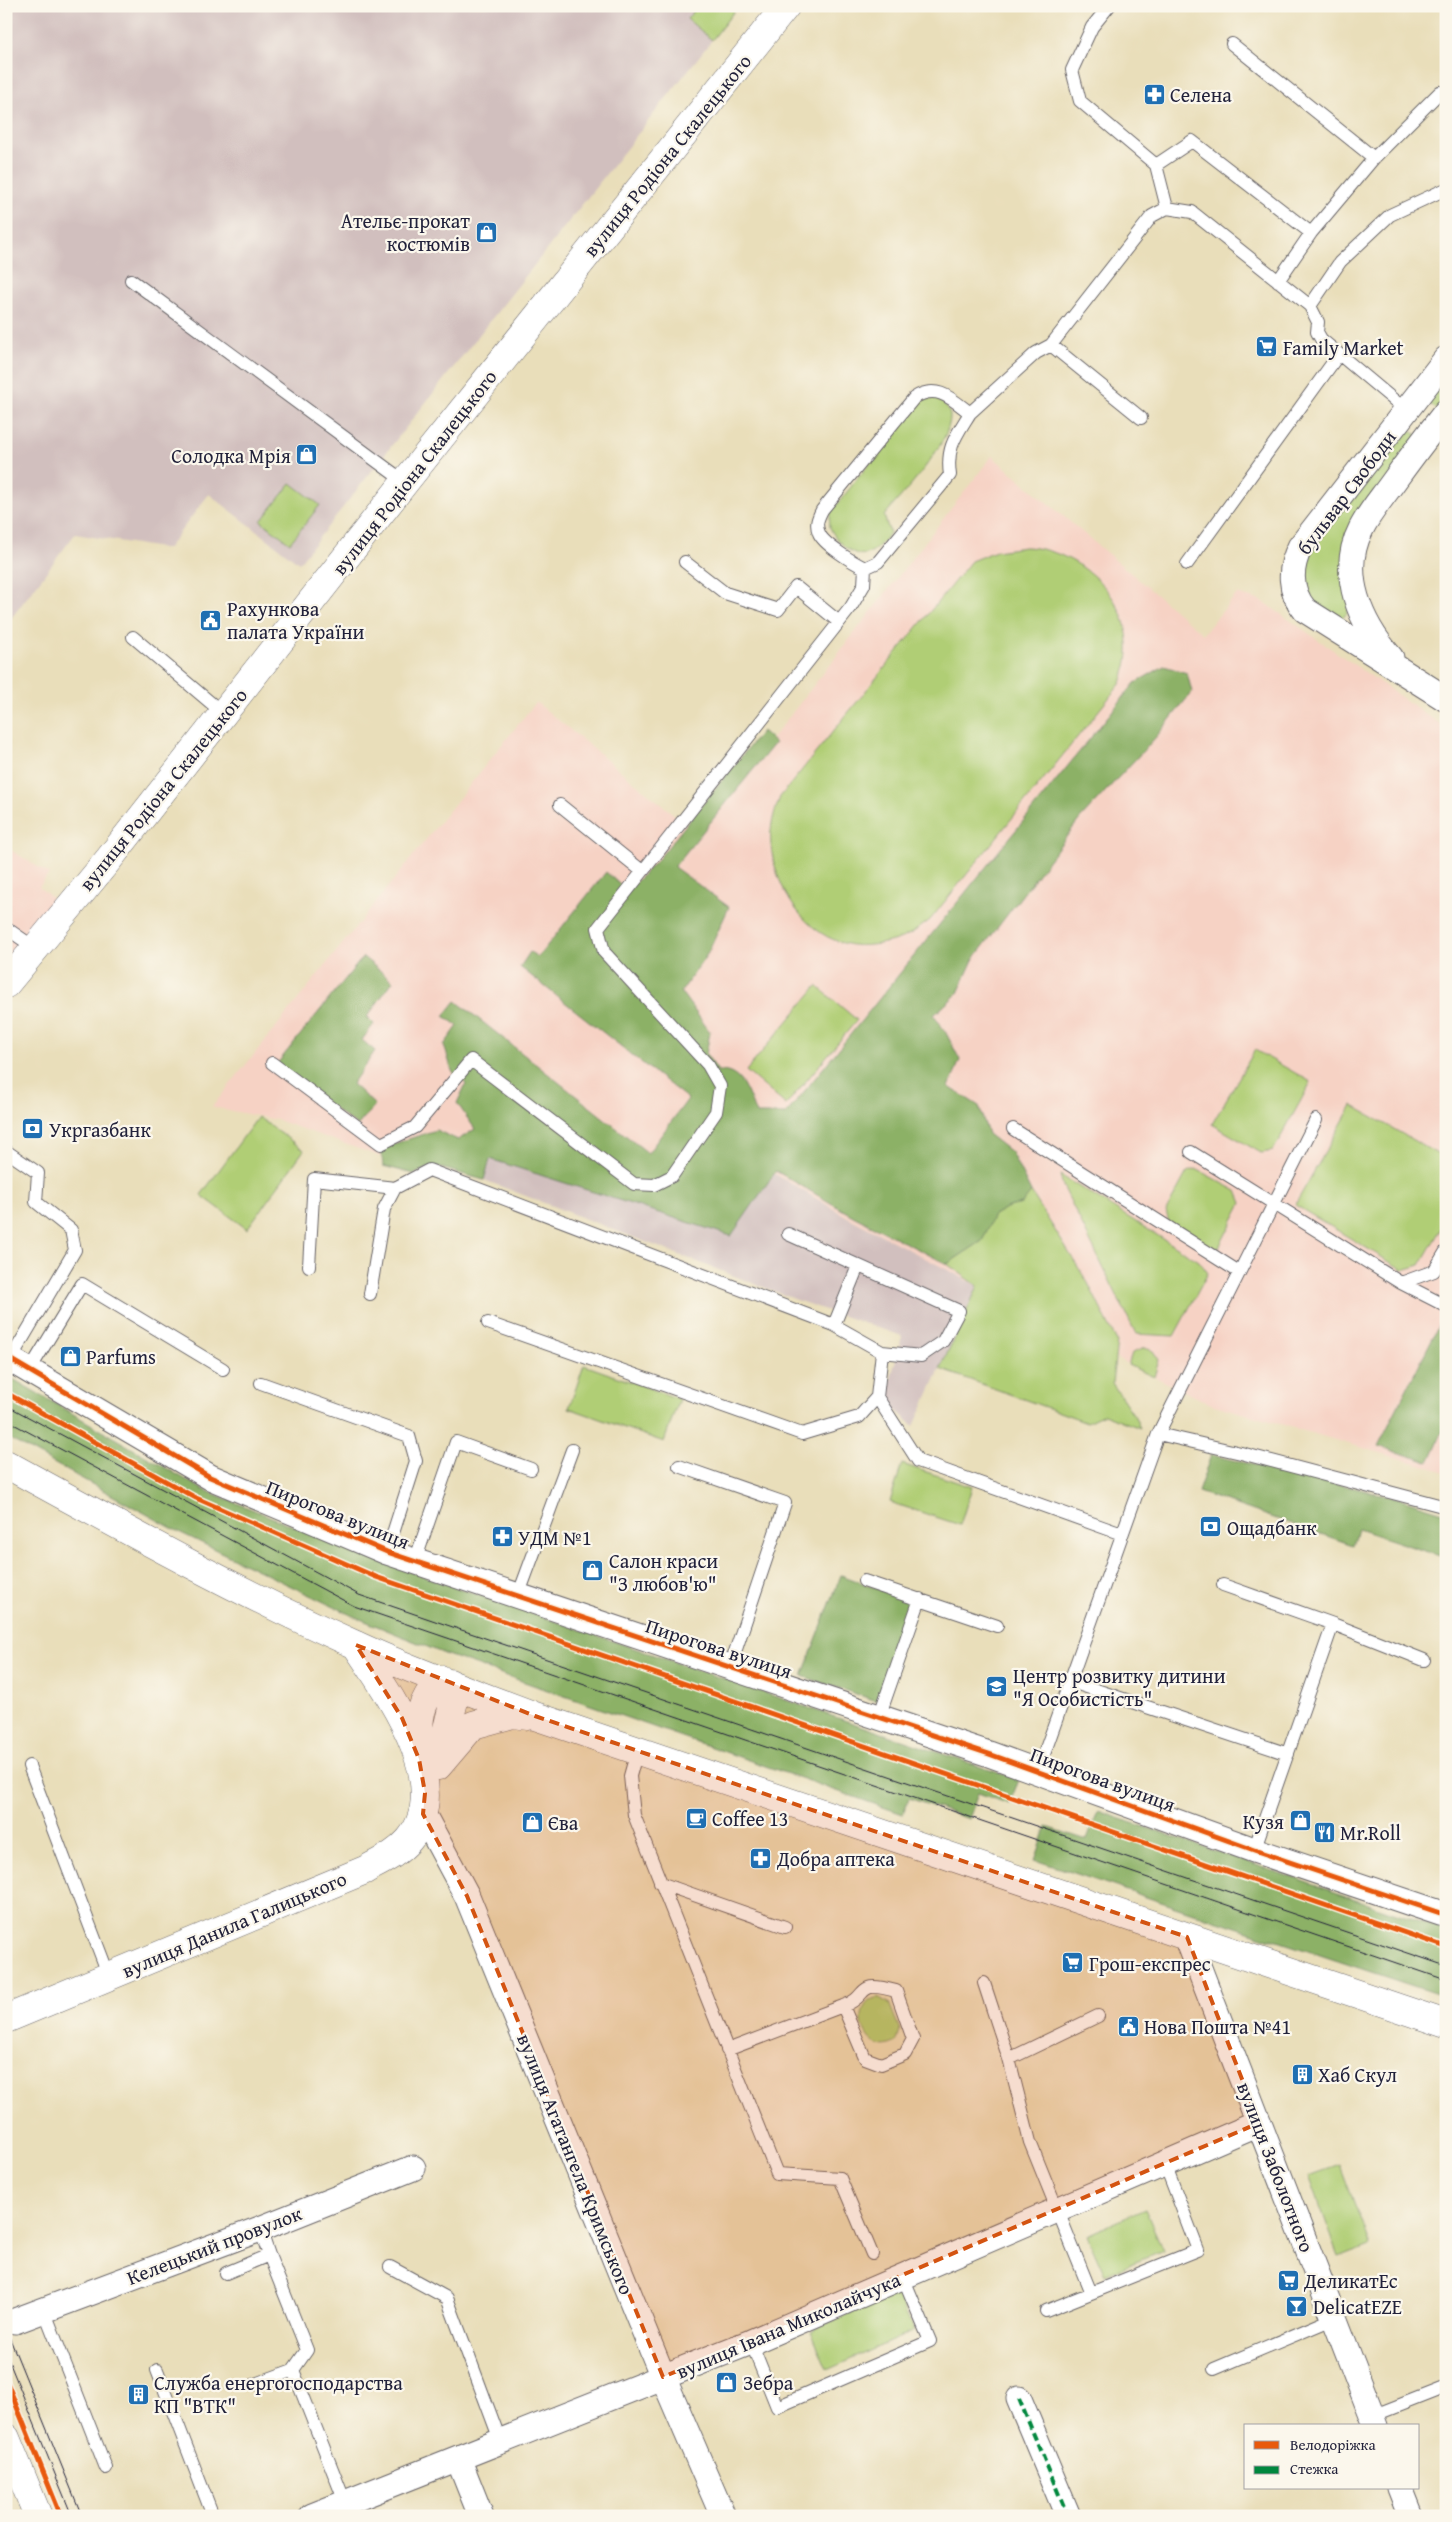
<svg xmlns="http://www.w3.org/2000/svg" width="1452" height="2522" viewBox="0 0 1452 2522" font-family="'Gentium Book Plus',serif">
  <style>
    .built { fill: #f6d2c4; fill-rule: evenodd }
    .industrial { fill: #d1bfbe }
    .green { fill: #b0ce75; stroke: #697858 }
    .forest { fill: #8cb166; stroke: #576a50 }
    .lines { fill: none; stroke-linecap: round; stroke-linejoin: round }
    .lane-casing { stroke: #686467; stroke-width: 14 }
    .street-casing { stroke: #686467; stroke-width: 27 }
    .secondary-casing { stroke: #686467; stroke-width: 29 }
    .lane { stroke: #fff; stroke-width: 12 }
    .street { stroke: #fff; stroke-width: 25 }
    .secondary { stroke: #fff; stroke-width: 28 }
    .tram { stroke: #22223b; stroke-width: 1 }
    .quiet { stroke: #00873e; stroke-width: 4; stroke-dasharray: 8 4; stroke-linecap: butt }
    .cycleway-casing { stroke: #fbf7ec; stroke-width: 8 }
    .cycleway { stroke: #e8590c; stroke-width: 5 }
    .marked { fill: #d45411; fill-opacity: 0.2; stroke: #d45411; stroke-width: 4; stroke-dasharray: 10 6; stroke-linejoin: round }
    .labels { text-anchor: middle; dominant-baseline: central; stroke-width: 4.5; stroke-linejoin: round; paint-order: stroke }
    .poi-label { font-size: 20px; fill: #22223b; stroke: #fbf7ec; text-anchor: start }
    .street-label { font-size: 20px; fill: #22223b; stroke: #fbf7ec }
  </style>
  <rect width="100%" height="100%" fill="#fbf7ec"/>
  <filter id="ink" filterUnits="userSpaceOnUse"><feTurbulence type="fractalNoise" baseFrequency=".02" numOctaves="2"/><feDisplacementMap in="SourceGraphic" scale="10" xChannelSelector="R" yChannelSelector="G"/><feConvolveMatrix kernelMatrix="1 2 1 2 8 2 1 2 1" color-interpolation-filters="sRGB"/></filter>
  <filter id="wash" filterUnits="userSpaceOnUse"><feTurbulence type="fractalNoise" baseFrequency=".0096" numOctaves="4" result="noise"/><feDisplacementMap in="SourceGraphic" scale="20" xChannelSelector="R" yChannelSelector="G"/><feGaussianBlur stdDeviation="1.12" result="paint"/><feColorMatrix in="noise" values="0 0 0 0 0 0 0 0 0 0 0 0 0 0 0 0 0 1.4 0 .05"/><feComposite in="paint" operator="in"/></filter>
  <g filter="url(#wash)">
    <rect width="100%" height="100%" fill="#e9deba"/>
    <path class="built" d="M992,456L1203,634L1237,594L1262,601L1446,728V1472L1211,1404L1072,1337L849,1218L773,1173L490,1160L484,1180L433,1162L404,1165L277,1120L212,1107L536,702L698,834ZM1176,667L1142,717L835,1096Z
      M6,847L49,874L39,887L67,910L6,984Z"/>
    <path class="industrial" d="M6,6H697L687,19L712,40L299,563L209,494L167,549L75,534L6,625Z
      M490,1159L731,1235L773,1173L849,1218L978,1286L914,1426L885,1401L902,1336L802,1302L484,1180Z"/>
    <path class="green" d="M697,6H738L712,40L687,19Z
      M1446,359V412L1444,414L1418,396Z
      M936,398C942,403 949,407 950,416C951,444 902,494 884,516L890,533C883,541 877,551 866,554C853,558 834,539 830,527C829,522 830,517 831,512L915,406L925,399Z
      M1399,421L1423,440L1368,516L1351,604L1347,614L1339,620L1315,618L1292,577Z
      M291,483L320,505L290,543L261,521Z
      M1025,547C1080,549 1137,602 1127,661C1126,668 1123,676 1121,683L930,920C923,925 916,931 908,935C893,943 869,947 852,945C806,938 775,889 771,845C769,829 774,812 780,797L971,561L996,551Z
      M817,986L857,1020L786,1105L746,1071Z
      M1255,1050L1311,1082L1273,1151L1261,1153L1212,1124Z
      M1352,1105L1446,1159V1220L1420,1265L1403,1270L1295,1205Z
      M258,1117L304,1150L247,1229L201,1195Z
      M1196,1169L1237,1191L1242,1203L1219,1247H1208L1169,1223L1166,1211L1187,1172Z
      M1060,1175L1199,1261L1208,1273L1174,1336L1136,1334L1063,1186Z
      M1031,1192L1088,1283L1117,1342L1112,1383L1135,1417L1140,1428L1104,1414L1087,1422L940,1369L978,1286L947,1264L982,1241L994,1215L1008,1207L1021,1204Z
      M1145,1348L1153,1351L1159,1360L1154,1377L1128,1365L1132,1353Z
      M584,1365L679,1399L664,1442L569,1408Z
      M902,1464L972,1487L960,1525L890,1502Z
      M879,1997L889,2003L900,2030L897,2041C867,2063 845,2003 879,1997Z
      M1340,2165L1370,2245L1339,2257L1309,2176Z
      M1145,2209L1163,2250L1105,2275L1087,2235Z
      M897,2292L914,2331L827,2370L811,2331Z"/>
    <path class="forest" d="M1164,666L1187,673L1192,692L1156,737L1079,820L973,960L958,993L934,1015L946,1033L960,1060L949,1087L979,1106L988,1134L1011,1152L1031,1192L1022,1204L1008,1207L994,1215L982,1241L947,1264L853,1216L776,1171L731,1236L490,1159L484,1180L434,1166L414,1174L383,1166L381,1148L436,1130L458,1140L475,1129L457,1103L466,1084L452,1071L444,1045L458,1026L444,1016L456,1001L648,1153L688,1099L520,967L530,952L538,957L606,872L627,891L659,858L762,731L775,743L674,867L729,907L708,953L681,992L710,1032L706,1054L718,1071C743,1070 748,1095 756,1114H786L1135,683Z
      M363,957L393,981L367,1017L374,1024L362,1040L375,1051L352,1084L375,1105L357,1126L276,1065Z
      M1440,1323L1446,1327V1424L1429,1462L1378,1446Z
      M6,1375L202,1489L382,1562L1019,1780L1009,1804L978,1793L969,1819L909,1798L903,1814L447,1655L353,1616L179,1532L6,1437Z
      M1211,1455L1398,1498L1446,1513V1558L1358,1529L1353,1545L1198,1492Z
      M841,1575L914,1602L880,1702L802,1676Z
      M1098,1811L1446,1930V1997L1035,1860L1047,1827L1087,1840Z"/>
  </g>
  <g filter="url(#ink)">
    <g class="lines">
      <defs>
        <path id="lane" d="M1109,6L1092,27L1072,70L1080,101L1156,165
          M1232,44L1374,158L1440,92L1446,95
          M1167,208L1156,165L1192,141L1311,233
          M131,280L405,482
          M1278,281L1311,233L1374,158
          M1051,345L1141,418
          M1407,411L1321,339L1317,332L1318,322L1310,306L1340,262L1390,215L1446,189
          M970,413C956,436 946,447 950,475L878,562L865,568C854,563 823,544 819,533C815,524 818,518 822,510L914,398C937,383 952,399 970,413L1036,353L1051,345L1152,216L1167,208L1192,212L1310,306
          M685,562L725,593L778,610L796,587L839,622
          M1187,564L1339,354
          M133,637L224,714
          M560,805L642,871
          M6,928L35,948
          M272,1063L381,1144L415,1127L471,1060L634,1184L654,1185L672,1176L716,1112L720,1086L708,1065L604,952L598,928L851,607L864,585L865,568
          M1013,1129L1239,1272
          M6,1151L38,1173L36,1202L71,1230L75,1250L10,1360
          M1191,1152L1401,1283L1434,1271L1446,1251
          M788,1234L959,1311L943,1341L921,1356L882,1352
          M309,1266L314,1179L395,1188
          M1401,1283L1446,1306
          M370,1294L384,1209L395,1188L429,1170L834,1325L882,1352L877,1397L918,1461L1122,1534
          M488,1323L802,1434L859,1417L877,1397
          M834,1325L858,1266
          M29,1371L82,1284L223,1369
          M261,1383L409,1436L416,1461L387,1552
          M1158,1434L1241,1453L1446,1507
          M679,1466L785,1503L730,1667
          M415,1561L456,1442L531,1469
          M864,1581L997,1626
          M1223,1585L1333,1624L1424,1660
          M518,1596L572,1450
          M1069,1681L1288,1754
          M879,1717L920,1599
          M637,1751L630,1776L634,1815L777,2174L840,2178L872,2254
          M29,1766L109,1976
          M1038,1771L1158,1434L1316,1120
          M1254,1850L1333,1624
          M660,1883L785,1927
          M984,1983L1009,2059L1030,2142L1091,2293L1198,2250L1165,2164
          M727,2050L843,2006C872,1996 853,1979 896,1991L913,2039L905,2054L881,2064L865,2058L843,2006
          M1009,2059L1098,2016
          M260,2229L269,2255
          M390,2267L447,2298L500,2440
          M226,2273L269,2255L307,2350L293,2370L345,2502
          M44,2310L106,2468
          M1046,2311L1091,2293
          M751,2342L777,2407L930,2341L903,2277
          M1214,2369L1335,2318
          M157,2370L213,2516
          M255,2384L293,2370
          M1372,2416L1446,2387"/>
        <path id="street" d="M1446,359L1300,547C1289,569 1289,591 1305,610L1446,699
          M1391,658C1361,624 1338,574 1361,529C1369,513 1381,499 1391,485C1409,460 1427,436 1446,412
          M6,1357L210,1477L387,1552L989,1754L1254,1850L1446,1915
          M423,1814L467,1896L663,2377L723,2516
          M1187,1937L1376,2426
          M15,2321L260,2229L413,2168
          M1019,2399L1068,2516
          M458,2458L481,2516
          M1400,2488L1411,2516
          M312,2516L751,2342L1259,2123"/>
        <path id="secondary" d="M6,984L109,859L405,482L786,6
          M6,1464C121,1527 236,1591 356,1645C414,1672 475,1693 535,1716L1446,2024
          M419,1749C418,1717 419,1704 440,1679
          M440,1757L454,1701L450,1683
          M438,1766L473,1725L513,1714L528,1716
          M6,2019L365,1870C381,1861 397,1854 409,1840C456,1785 387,1692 356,1645
          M6,2438L38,2516"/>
      </defs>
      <use href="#lane" class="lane-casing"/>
      <use href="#street" class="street-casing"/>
      <use href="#secondary" class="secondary-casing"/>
      <use href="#lane" class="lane"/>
      <use href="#street" class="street"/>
      <use href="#secondary" class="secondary"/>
      <path class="tram" d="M6,1405L359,1595L1446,1966
        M6,1420L354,1606L1446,1980
        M6,2329L82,2516
        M6,2354L72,2516"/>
      <path class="quiet" d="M1019,2399L1068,2516"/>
      <defs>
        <path id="cycleway" d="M6,1357L210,1477L387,1552L989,1754L1254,1850L1446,1915
          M6,1393L196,1498L376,1577L1446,1947
          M6,2380L61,2516"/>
      </defs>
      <use href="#cycleway" class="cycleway-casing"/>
      <use href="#cycleway" class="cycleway"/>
    </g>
  </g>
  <path class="marked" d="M356,1645L535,1716L1187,1937L1259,2123L663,2377L467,1896L423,1814L425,1793L419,1759L402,1718Z"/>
  <defs>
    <symbol id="pharmacy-square" viewBox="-11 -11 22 22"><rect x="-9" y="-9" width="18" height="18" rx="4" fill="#1f6fb2" stroke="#fbf7ec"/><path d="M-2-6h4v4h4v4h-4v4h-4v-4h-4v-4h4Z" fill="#fff"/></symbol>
    <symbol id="shop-square" viewBox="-11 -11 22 22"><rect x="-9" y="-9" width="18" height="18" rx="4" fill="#1f6fb2" stroke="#fbf7ec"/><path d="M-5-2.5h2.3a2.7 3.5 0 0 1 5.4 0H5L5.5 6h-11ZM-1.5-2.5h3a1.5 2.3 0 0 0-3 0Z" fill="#fff"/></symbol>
    <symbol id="supermarket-square" viewBox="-11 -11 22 22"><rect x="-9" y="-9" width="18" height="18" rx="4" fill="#1f6fb2" stroke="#fbf7ec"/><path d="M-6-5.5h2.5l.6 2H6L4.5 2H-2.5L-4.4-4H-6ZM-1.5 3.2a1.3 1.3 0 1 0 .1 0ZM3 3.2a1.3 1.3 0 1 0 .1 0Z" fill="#fff"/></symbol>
    <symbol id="civic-square" viewBox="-11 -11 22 22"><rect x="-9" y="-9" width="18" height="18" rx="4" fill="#1f6fb2" stroke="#fbf7ec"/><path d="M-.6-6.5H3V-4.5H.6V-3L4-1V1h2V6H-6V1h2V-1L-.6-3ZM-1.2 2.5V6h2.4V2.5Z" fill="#fff"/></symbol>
    <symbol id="bank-square" viewBox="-11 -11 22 22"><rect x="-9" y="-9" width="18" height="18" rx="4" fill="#1f6fb2" stroke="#fbf7ec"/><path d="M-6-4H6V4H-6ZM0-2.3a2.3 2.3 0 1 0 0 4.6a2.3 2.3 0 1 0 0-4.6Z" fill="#fff"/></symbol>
    <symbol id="school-square" viewBox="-11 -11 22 22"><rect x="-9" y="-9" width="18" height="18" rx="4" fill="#1f6fb2" stroke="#fbf7ec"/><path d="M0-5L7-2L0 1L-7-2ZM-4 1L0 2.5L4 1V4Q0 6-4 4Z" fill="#fff"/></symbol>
    <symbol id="cafe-square" viewBox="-11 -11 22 22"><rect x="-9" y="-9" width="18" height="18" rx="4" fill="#1f6fb2" stroke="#fbf7ec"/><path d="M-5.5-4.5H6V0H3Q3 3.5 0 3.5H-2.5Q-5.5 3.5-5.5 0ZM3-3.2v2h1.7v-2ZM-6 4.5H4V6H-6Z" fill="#fff"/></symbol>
    <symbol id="restaurant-square" viewBox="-11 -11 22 22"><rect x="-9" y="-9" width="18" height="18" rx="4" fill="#1f6fb2" stroke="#fbf7ec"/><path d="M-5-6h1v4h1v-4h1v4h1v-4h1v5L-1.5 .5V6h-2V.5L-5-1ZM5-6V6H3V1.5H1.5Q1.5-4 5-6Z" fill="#fff"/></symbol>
    <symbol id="building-square" viewBox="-11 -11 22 22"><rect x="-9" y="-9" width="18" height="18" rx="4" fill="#1f6fb2" stroke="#fbf7ec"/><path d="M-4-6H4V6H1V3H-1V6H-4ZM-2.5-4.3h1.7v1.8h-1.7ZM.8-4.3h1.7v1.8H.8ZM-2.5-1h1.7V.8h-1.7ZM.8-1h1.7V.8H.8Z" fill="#fff"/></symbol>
    <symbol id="bar-square" viewBox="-11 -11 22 22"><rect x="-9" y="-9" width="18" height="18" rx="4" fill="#1f6fb2" stroke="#fbf7ec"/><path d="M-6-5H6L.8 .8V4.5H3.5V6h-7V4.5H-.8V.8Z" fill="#fff"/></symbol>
  </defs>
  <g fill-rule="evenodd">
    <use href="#pharmacy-square" x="1142" y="82" width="25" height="25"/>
    <use href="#shop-square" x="474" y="220" width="25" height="25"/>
    <use href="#supermarket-square" x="1254" y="334" width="25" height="25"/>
    <use href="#shop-square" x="294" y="442" width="25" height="25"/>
    <use href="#civic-square" x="198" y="608" width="25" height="25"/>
    <use href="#bank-square" x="20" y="1116" width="25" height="25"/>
    <use href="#shop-square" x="58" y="1344" width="25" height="25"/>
    <use href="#bank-square" x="1198" y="1514" width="25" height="25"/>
    <use href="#pharmacy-square" x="490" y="1524" width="25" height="25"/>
    <use href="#shop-square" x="580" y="1558" width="25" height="25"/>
    <use href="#school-square" x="984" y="1674" width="25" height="25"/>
    <use href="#cafe-square" x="684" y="1806" width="25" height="25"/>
    <use href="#shop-square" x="1288" y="1808" width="25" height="25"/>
    <use href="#shop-square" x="520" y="1810" width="25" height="25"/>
    <use href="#restaurant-square" x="1312" y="1820" width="25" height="25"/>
    <use href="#pharmacy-square" x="748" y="1846" width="25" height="25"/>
    <use href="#supermarket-square" x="1060" y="1950" width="25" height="25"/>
    <use href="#civic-square" x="1116" y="2014" width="25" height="25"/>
    <use href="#building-square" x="1290" y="2062" width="25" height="25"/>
    <use href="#supermarket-square" x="1276" y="2268" width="25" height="25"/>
    <use href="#bar-square" x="1284" y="2294" width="25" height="25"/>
    <use href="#shop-square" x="714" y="2370" width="25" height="25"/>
    <use href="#building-square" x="126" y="2382" width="25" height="25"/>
  </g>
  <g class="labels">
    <g class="poi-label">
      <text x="1170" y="94">Селена</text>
      <text x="470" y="220" text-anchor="end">Ательє-прокат<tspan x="470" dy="23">костюмів</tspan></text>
      <text x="1283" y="347">Family Market</text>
      <text x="291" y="455" text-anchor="end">Солодка Мрія</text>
      <text x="227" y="608">Рахункова<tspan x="227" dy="23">палата України</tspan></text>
      <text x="49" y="1129">Укргазбанк</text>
      <text x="86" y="1356">Parfums</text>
      <text x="1227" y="1527">Ощадбанк</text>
      <text x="518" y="1537">УДМ №1</text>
      <text x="609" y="1560">Салон краси<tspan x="609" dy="23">"З любов'ю"</tspan></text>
      <text x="1013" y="1675">Центр розвитку дитини<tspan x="1013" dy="23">"Я Особистість"</tspan></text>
      <text x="712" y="1818">Coffee 13</text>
      <text x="1284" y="1821" text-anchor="end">Кузя</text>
      <text x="548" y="1822">Єва</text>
      <text x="1340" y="1832">Mr.Roll</text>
      <text x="777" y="1858">Добра аптека</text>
      <text x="1089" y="1963">Грош-експрес</text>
      <text x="1144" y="2026">Нова Пошта №41</text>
      <text x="1318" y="2074">Хаб Скул</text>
      <text x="1304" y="2280">ДеликатЕс</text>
      <text x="1313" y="2306">DelicatEZE</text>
      <text x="154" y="2382">Служба енергогосподарства<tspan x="154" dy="23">КП "ВТК"</tspan></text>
      <text x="743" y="2382">Зебра</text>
    </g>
    <g class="street-label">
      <text transform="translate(667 155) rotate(-51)">вулиця Родіона Скалецького</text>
      <text transform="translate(414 472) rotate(-52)">вулиця Родіона Скалецького</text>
      <text transform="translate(1346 492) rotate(-53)">бульвар Свободи</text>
      <text transform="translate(163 789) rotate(-51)">вулиця Родіона Скалецького</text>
      <text transform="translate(338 1514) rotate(22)">Пирогова вулиця</text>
      <text transform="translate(719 1648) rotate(18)">Пирогова вулиця</text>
      <text transform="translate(1103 1779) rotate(20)">Пирогова вулиця</text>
      <text transform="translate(234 1924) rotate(-23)">вулиця Данила Галицького</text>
      <text transform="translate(576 2164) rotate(68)">вулиця Агатангела Кримського</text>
      <text transform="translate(1276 2167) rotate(69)">вулиця Заболотного</text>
      <text transform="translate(214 2245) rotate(-21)">Келецький провулок</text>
      <text transform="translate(788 2325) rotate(-23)">вулиця Івана Миколайчука</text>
    </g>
  </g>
  <rect width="1452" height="2522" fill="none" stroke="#fbf7ec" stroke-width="25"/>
  <rect x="1244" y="2424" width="175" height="65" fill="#fbf7ec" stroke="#a4a2a5"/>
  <rect x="1254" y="2441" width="25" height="8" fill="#e8590c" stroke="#a4a2a5"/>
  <text x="1290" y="2450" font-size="15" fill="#22223b">Велодоріжка</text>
  <rect x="1254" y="2466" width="25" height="8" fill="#00873e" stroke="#a4a2a5"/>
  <text x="1290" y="2474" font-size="15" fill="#22223b">Стежка</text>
</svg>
